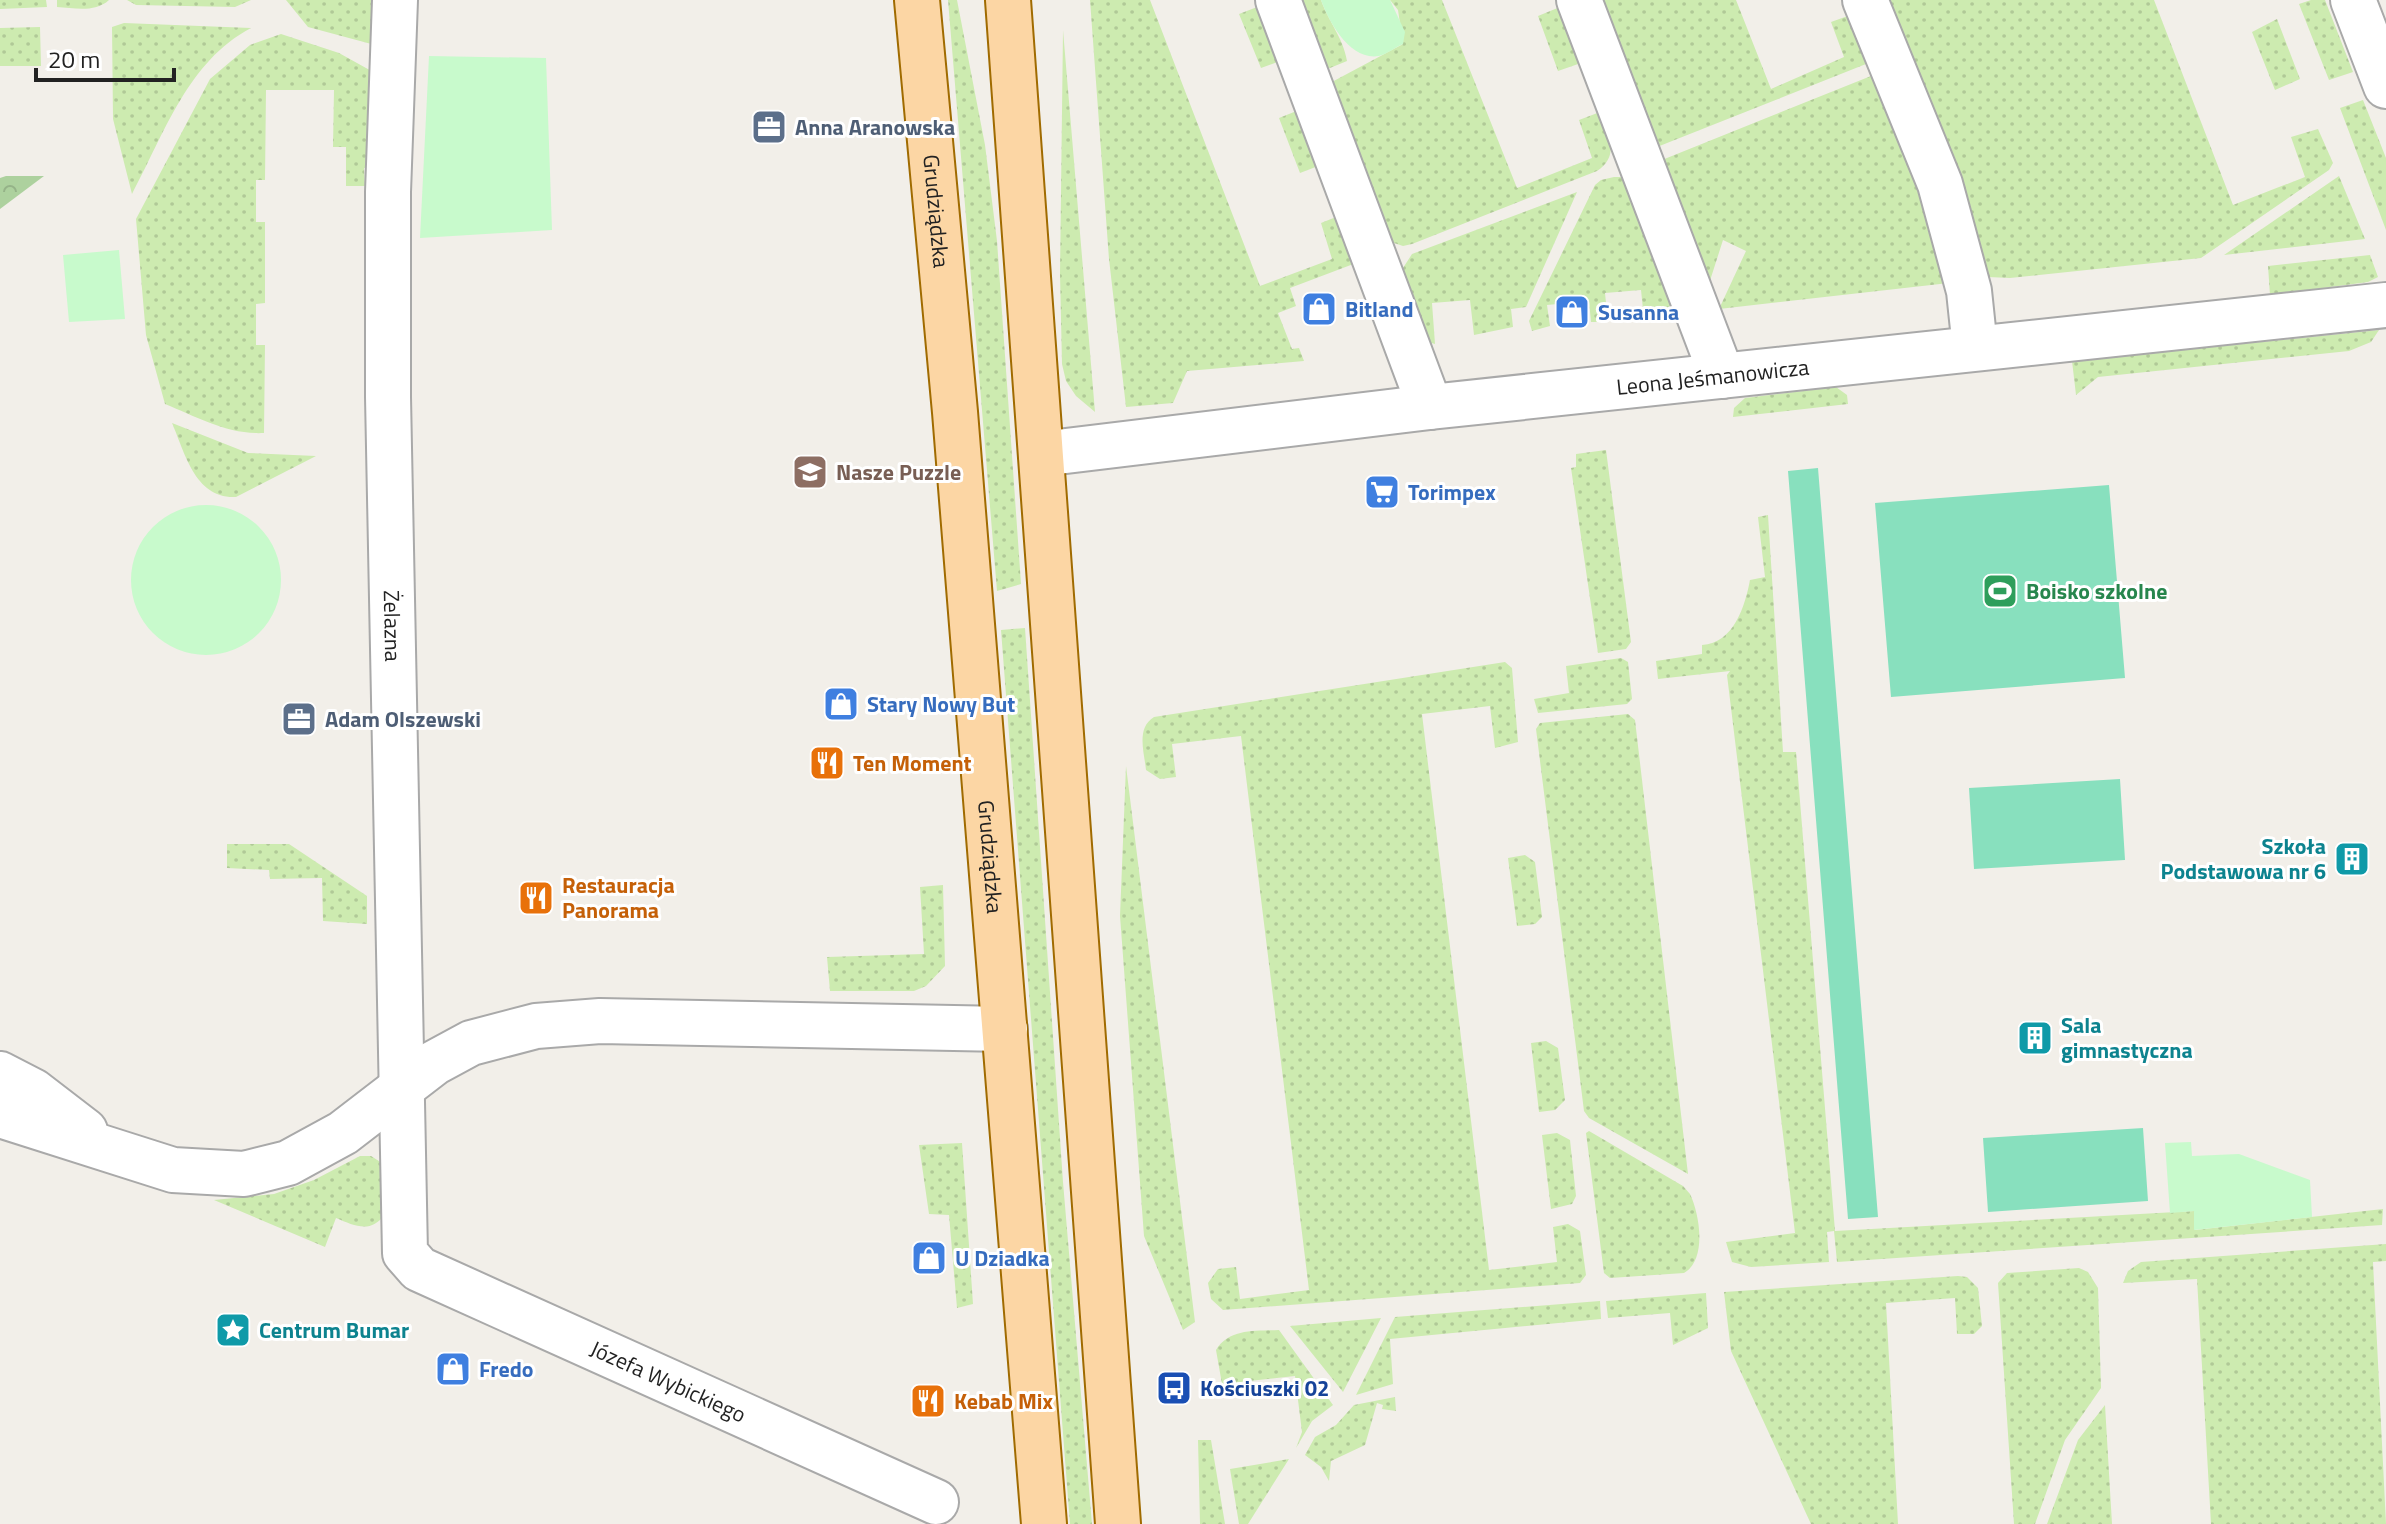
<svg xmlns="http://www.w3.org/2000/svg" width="2386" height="1524" viewBox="0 0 2386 1524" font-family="'Titillium Web',sans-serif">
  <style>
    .grass { fill: url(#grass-dots) }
    .forest { fill: url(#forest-crowns) }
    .park { fill: #c8facc }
    .pitch { fill: #88e0be }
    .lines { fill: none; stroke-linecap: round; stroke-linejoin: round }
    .minor-casing { stroke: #a9a9a9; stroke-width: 48 }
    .primary-casing { stroke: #a06b00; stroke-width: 48 }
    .minor { stroke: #fff; stroke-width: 44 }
    .primary { stroke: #fcd6a4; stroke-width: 44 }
    .labels { text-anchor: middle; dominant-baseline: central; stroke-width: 6; stroke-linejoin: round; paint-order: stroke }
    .service-label { font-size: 22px; font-weight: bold; fill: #4e5e75; stroke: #fff; text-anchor: start }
    .street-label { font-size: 22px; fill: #222; stroke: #fff }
    .shop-label { font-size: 22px; font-weight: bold; fill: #366cbe; stroke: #fff; text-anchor: start }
    .education-label { font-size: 22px; font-weight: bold; fill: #785e54; stroke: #fff; text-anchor: start }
    .leisure-label { font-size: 22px; font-weight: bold; fill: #27864d; stroke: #fff; text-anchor: start }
    .food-label { font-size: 22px; font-weight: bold; fill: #c56008; stroke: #fff; text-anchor: start }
    .culture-label { font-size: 22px; font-weight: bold; fill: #0d838f; stroke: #fff; text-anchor: start }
    .transit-label { font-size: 22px; font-weight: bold; fill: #164399; stroke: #fff; text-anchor: start }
  </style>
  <defs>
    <pattern id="grass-dots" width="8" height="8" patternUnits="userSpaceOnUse" patternTransform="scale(2)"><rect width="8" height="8" fill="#cdebb0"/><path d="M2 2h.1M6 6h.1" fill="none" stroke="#b0c997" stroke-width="1.8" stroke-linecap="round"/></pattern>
    <pattern id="forest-crowns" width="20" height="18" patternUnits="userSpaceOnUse" patternTransform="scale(2)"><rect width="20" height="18" fill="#add19e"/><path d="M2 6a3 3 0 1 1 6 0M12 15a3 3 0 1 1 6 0" fill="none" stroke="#95b388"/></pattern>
  </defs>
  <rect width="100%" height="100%" fill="#f2efe9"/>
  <path class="grass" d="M0,0H46L47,7L0,9Z
    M57,0H109C95,13 74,8 57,7Z
    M127,0H251L235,7L136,5Z
    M286,0H376L375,45L308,27Z
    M948,0H957L985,145L997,241L1021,584L997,591Z
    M1090,0H1150L1260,286L1332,259L1321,223L1346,213L1364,260L1290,288L1296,306L1278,313L1292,349L1299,348L1304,361L1187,371L1173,403L1126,407L1109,259Z
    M1298,0H1321C1329,23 1343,37 1347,61L1325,70Z
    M1390,0H1442L1517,188L1592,158L1579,120L1600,112C1608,134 1621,155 1597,171L1412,244L1403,246L1391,242L1330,83L1403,44L1398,10Z
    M1590,0H1736L1771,89L1844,57L1831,22L1856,13L1871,62L1657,147Z
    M1889,0H2154L2233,205L2305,177L2291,137L2318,129L2333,163L2329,170L2201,258L2010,278L1988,277Z
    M2311,0H2325L2353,72L2329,80L2299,4Z
    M1265,4L1286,59L1261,68L1239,14Z
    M1560,7L1581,63L1558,71L1538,16Z
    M2277,19L2300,79L2275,90L2252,32Z
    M124,23L251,28C188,61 164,134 132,194L113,119L112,27Z
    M40,27L41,66H0V28Z
    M1063,30L1095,412L1076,396L1066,381L1062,364L1060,274Z
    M281,34L339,53L375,73L373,167L364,168L365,186H346V147H333L334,90H266L265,180H256V222H265V303L256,304V345H265L264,433C229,435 197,417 165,404L146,335L136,219L210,79L250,45Z
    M1871,76L1880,80L1930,208L1949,283L1719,309L1746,251L1723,240L1707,290L1657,162Z
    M2363,100L2386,158V230L2340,108Z
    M1304,108L1326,163L1300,173L1279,118Z
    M2339,176L2365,239L2224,255Z
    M1614,177H1625L1678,316L1644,319L1641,290L1605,293L1608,322H1591L1589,301L1547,305L1550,326L1532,331L1529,321L1595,185L1601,180Z
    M1577,192L1526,307L1511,309L1513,327L1474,335L1470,300L1432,303L1435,344L1428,342L1403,268L1412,254Z
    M2370,255L2378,277L2368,282L2270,295L2268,266Z
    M2379,330L2371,342L2349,351L2098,377L2076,395L2072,361Z
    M1836,387L1847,395L1848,404L1733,417L1734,408L1745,398Z
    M172,423L248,453L316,456L236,497C195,499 185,453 172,423Z
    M1606,450L1631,642L1626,649L1598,653L1571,468L1576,467V454Z
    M1768,515L1783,752H1796L1835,1231L2194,1211L2195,1230L2383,1209L2382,1225L1837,1262L1834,1231L1827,1232L1829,1262L1751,1267L1732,1262L1726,1242L1795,1233L1727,675L1730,671L1658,679L1656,661L1702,654V645C1734,643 1745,606 1750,580L1765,577L1758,517Z
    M1025,628L1063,1182L1092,1524H1070L1001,630Z
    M1621,658L1628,662L1632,699L1627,704L1538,713L1534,699L1569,693L1566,666Z
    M1505,662L1512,668L1518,742L1495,748L1490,706L1422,714L1489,1270L1557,1262L1553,1227L1568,1224L1580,1231L1586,1275L1580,1283L1223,1310L1211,1299L1208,1283L1218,1269L1236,1267L1240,1299L1309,1290L1241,736L1172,744L1176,777L1160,779L1146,770C1144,751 1136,728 1154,717Z
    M1628,714L1635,720L1688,1174L1589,1118L1584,1111L1536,729L1540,723Z
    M1126,766L1195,1322L1183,1330L1144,1236L1120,916Z
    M227,844H289L367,896V924L323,921L322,878L270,879L269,870L227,868Z
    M1525,855L1535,862L1542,917L1535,924L1517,926L1508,858Z
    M943,885L945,966L926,986L914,991H830L827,957L924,954L920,887Z
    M1546,1041L1558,1048L1565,1100L1555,1110L1539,1112L1531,1043Z
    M1589,1131L1683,1186L1690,1194C1700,1215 1707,1260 1684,1273L1610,1278L1604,1273L1586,1133Z
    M1557,1133L1570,1140L1576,1196L1572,1204L1551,1209L1542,1135Z
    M962,1143L973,1304L957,1308L949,1215L929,1214L919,1145Z
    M360,1156H371L382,1163L385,1214C371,1234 355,1226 336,1218L325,1247L214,1200L274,1194L314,1180Z
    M2386,1244V1261L2373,1262L2386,1524H2211L2197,1279L2123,1283L2128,1271L2141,1262Z
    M2079,1268L2088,1272L2098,1288L2101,1388L2065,1440L2035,1524H2014L1998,1283L2007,1273Z
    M1958,1276L1967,1277L1978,1288L1982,1326L1974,1334H1957L1955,1298L1886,1303L1898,1524H1811L1731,1351L1724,1292Z
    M1706,1293L1708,1328L1673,1345L1670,1313L1608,1318L1606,1301Z
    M1600,1301L1601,1319L1390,1339L1393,1384L1356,1395L1395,1317Z
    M1381,1318L1343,1392L1290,1326Z
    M1279,1330L1333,1405L1312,1421L1296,1448L1302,1432L1295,1376L1222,1384L1216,1350C1229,1328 1256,1331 1279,1330Z
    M1395,1397L1396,1411L1382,1409L1383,1405L1377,1403L1365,1445L1331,1461L1329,1481L1321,1467L1305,1455L1315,1437L1336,1425L1354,1405Z
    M2105,1405L2112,1524H2047L2078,1440Z
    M1198,1440H1211L1225,1524H1200Z
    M1289,1459L1248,1524H1239L1230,1469Z"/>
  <path class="forest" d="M6,176H44L0,209V178Z"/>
  <path class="park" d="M1321,0H1390L1405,32L1403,44C1396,47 1387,54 1379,56C1350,61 1329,22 1321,0Z
    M429,56L546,58L552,230L420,238Z
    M119,250L125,319L69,322L63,255Z
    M131 580a75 75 0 1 1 150 0a75 75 0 1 1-150 0Z
    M2191,1142L2192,1156L2239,1154L2310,1180L2312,1217L2194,1230V1211L2170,1213L2165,1143Z"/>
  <path class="pitch" d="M1818,468L1878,1217L1848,1219L1788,471Z
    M2109,485L2125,678L1891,697L1875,503Z
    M2120,779L2125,860L1974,869L1969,788Z
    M2143,1128L2148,1201L1988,1212L1983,1138Z"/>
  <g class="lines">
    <defs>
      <g id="minor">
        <path id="s1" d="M395,0L388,192V397L405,1253L419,1269L936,1502"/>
        <path d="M1278,0L1430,407"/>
        <path d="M1579,0L1722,376"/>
        <path d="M1865,0L1940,184L1969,291L1975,348"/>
        <path d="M2353,0L2386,86"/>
        <path id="s2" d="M1041,454L1430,407L2386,305"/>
        <path d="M0,1074L33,1091L85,1131"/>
        <path d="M0,1115L173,1170L244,1174L288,1163L343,1133L434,1063L471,1043L536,1026L600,1021L1005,1029"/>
      </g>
      <g id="primary">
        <path id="s3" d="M917,0L955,412L1044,1524"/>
        <path d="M1008,0L1118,1524"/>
      </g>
    </defs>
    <use href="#minor" class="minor-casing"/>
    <use href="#primary" class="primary-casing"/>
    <use href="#minor" class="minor"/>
    <use href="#primary" class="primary"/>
  </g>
  <defs>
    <symbol id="office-square" viewBox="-11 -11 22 22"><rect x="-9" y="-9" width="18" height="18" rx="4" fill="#5c6f8a" stroke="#fff"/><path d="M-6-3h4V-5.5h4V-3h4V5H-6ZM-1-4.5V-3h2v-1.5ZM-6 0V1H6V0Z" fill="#fff"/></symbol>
    <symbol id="shop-square" viewBox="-11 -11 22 22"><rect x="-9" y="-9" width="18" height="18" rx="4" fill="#3f7fe0" stroke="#fff"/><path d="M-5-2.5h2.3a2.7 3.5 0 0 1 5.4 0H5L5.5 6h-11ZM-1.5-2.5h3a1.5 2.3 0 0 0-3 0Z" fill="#fff"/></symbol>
    <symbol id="school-square" viewBox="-11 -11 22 22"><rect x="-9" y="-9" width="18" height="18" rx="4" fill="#8d6e63" stroke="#fff"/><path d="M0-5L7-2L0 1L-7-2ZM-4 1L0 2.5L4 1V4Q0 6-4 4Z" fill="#fff"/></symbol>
    <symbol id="supermarket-square" viewBox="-11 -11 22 22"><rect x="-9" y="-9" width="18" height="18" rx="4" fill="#3f7fe0" stroke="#fff"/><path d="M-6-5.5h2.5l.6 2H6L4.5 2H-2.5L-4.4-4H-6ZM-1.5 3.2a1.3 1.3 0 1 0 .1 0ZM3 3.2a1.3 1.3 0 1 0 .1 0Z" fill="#fff"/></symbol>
    <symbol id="stadium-square" viewBox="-11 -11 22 22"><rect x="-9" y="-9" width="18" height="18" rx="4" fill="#2e9e5b" stroke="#fff"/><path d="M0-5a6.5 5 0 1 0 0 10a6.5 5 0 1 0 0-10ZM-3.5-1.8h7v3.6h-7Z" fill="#fff"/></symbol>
    <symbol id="restaurant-square" viewBox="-11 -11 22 22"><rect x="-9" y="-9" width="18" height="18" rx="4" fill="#e8710a" stroke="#fff"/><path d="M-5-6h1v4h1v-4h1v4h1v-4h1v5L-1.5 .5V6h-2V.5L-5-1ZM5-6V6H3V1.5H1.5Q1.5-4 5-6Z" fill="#fff"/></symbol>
    <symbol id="building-square" viewBox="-11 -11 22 22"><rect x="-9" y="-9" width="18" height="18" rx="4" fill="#0f9aa8" stroke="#fff"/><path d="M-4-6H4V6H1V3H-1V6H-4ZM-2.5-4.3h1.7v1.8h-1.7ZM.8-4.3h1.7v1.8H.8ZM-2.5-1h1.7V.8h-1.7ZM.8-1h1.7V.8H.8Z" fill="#fff"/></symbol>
    <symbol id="sight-square" viewBox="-11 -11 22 22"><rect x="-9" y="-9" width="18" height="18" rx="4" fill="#0f9aa8" stroke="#fff"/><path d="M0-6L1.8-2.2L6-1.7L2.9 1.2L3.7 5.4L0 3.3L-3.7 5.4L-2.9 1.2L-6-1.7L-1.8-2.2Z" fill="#fff"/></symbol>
    <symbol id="bus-square" viewBox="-11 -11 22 22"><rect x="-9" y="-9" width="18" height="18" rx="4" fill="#1a4fb4" stroke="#fff"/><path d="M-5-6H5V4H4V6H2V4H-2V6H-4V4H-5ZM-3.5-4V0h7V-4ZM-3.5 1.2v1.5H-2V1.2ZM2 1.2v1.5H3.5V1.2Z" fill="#fff"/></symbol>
  </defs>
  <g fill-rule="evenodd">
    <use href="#office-square" x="749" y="107" width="40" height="40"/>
    <use href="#shop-square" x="1299" y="289" width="40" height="40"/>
    <use href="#shop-square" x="1552" y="292" width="40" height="40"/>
    <use href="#school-square" x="790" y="452" width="40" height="40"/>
    <use href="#supermarket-square" x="1362" y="472" width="40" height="40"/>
    <use href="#stadium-square" x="1980" y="571" width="40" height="40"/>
    <use href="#shop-square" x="821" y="684" width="40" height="40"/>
    <use href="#office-square" x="279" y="699" width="40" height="40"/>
    <use href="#restaurant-square" x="807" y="743" width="40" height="40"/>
    <use href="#building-square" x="2332" y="839" width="40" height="40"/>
    <use href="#restaurant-square" x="516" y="878" width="40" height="40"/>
    <use href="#building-square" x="2015" y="1018" width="40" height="40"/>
    <use href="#shop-square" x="909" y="1238" width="40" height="40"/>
    <use href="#sight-square" x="213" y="1310" width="40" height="40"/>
    <use href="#shop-square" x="433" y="1349" width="40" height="40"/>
    <use href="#bus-square" x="1154" y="1368" width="40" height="40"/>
    <use href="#restaurant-square" x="908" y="1381" width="40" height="40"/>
  </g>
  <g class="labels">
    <g class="service-label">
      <text x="795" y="127">Anna Aranowska</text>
      <text x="325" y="719">Adam Olszewski</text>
    </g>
    <g class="street-label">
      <text stroke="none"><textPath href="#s3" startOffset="212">Grudziądzka</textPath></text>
      <text stroke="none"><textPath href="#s2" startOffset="676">Leona Jeśmanowicza</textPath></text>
      <text stroke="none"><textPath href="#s1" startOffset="626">Żelazna</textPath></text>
      <text stroke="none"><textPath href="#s3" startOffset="860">Grudziądzka</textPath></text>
      <text stroke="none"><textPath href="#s1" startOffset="1548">Józefa Wybickiego</textPath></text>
    </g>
    <g class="shop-label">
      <text x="1345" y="309">Bitland</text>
      <text x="1598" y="312">Susanna</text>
      <text x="1408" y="492">Torimpex</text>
      <text x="867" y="704">Stary Nowy But</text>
      <text x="955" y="1258">U Dziadka</text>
      <text x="479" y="1369">Fredo</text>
    </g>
    <g class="education-label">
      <text x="836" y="472">Nasze Puzzle</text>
    </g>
    <g class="leisure-label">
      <text x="2026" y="591">Boisko szkolne</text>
    </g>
    <g class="food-label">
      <text x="853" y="763">Ten Moment</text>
      <text x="562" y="885">Restauracja<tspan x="562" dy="25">Panorama</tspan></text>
      <text x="954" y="1401">Kebab Mix</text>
    </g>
    <g class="culture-label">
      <text x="2326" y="846" text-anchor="end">Szkoła<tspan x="2326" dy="25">Podstawowa nr 6</tspan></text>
      <text x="2061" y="1025">Sala<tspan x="2061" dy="25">gimnastyczna</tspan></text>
      <text x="259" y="1330">Centrum Bumar</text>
    </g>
    <g class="transit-label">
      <text x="1200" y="1388">Kościuszki 02</text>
    </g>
  </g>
  <path d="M36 68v12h138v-12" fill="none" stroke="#222222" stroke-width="4"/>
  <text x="48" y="68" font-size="24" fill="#222222" stroke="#ffffff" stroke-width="6" paint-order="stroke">20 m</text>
</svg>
